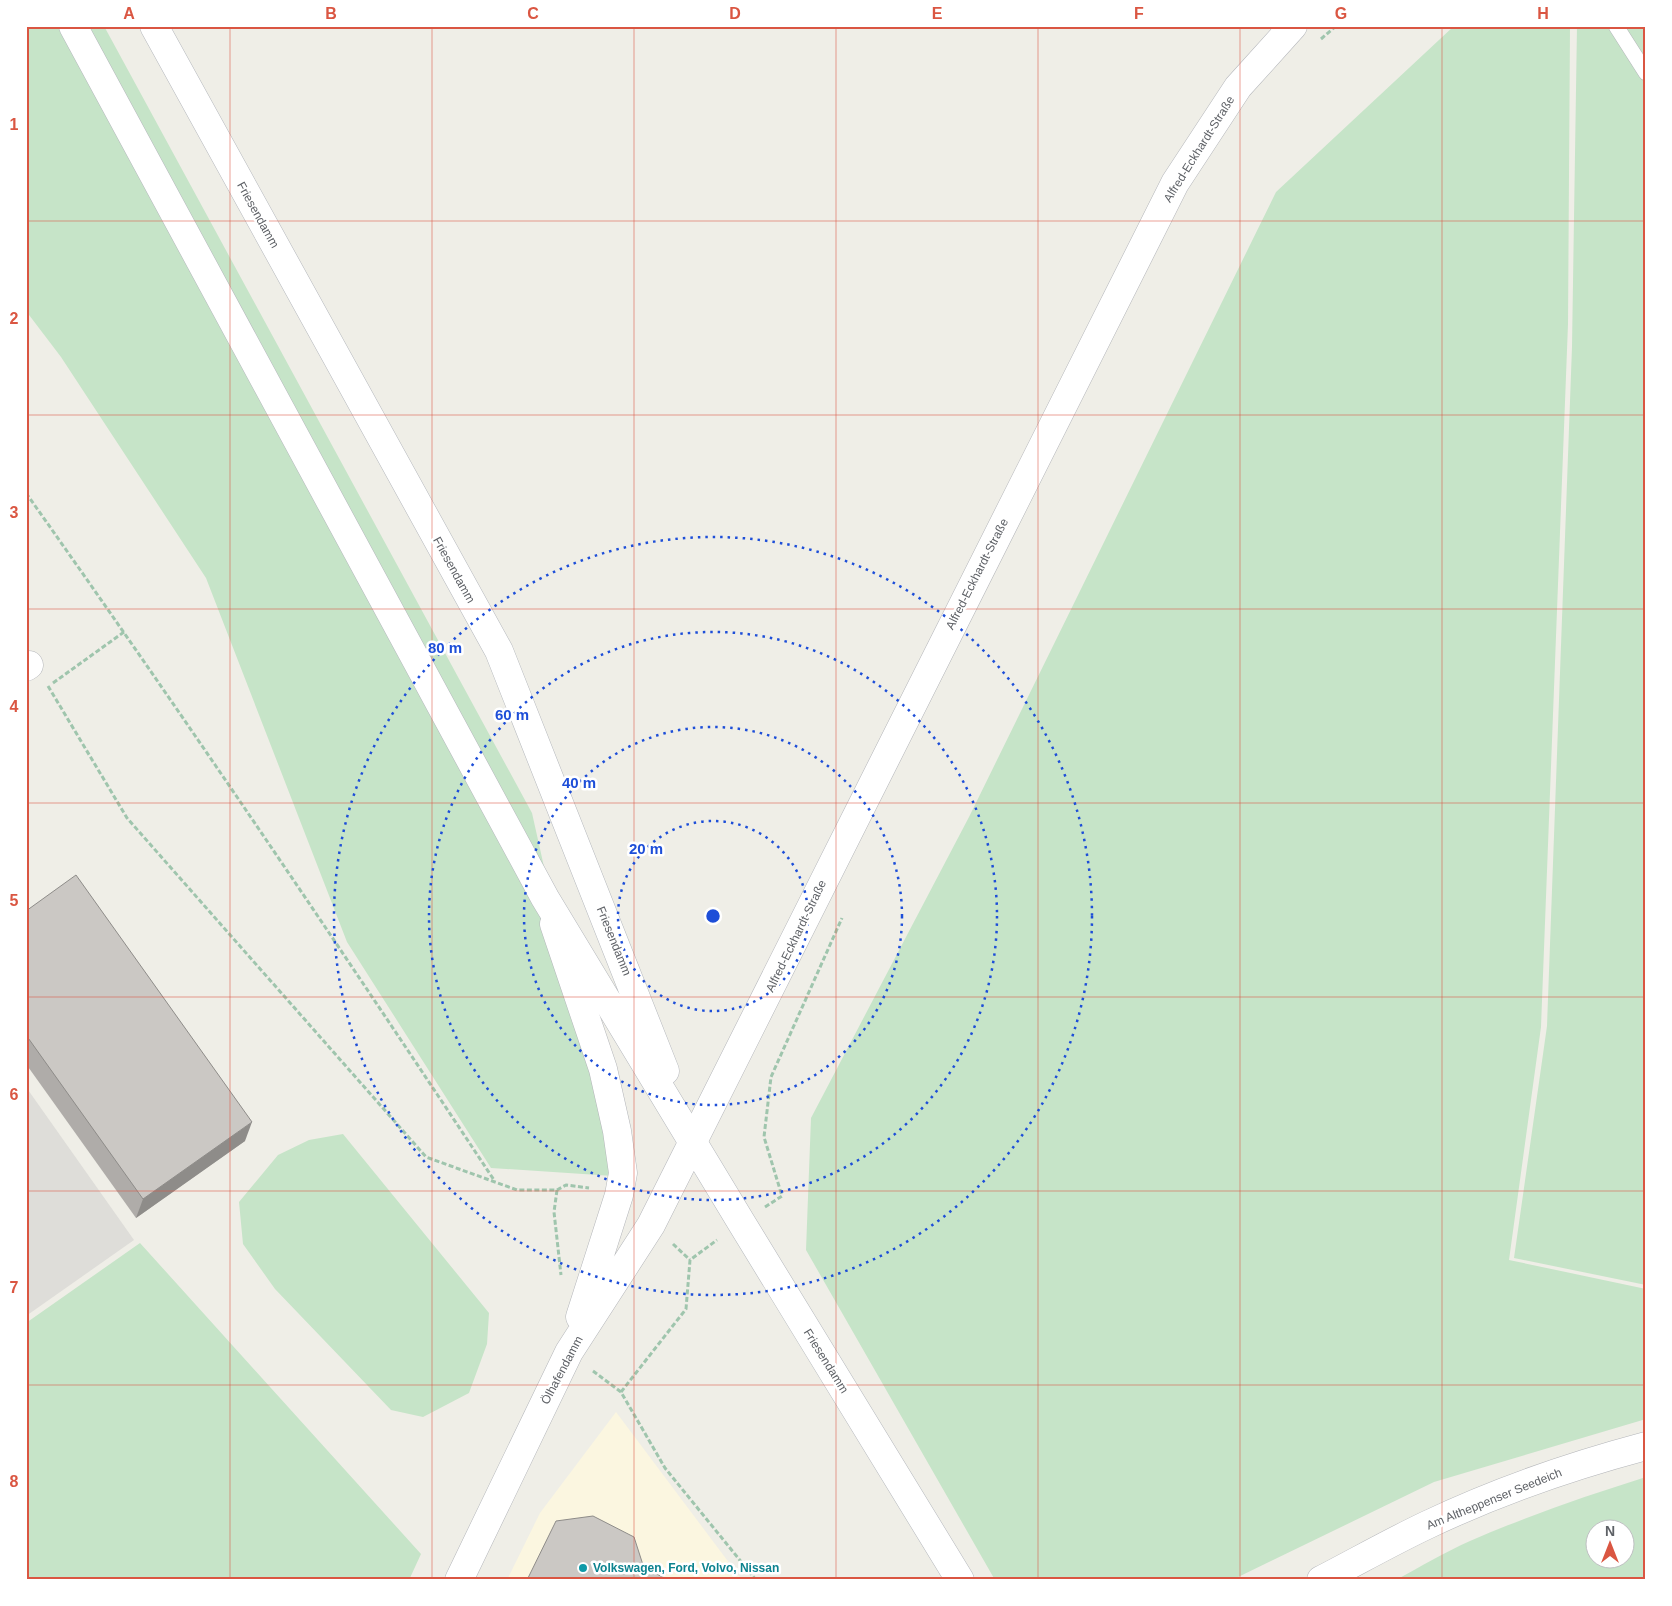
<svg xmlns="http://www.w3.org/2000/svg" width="1672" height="1606" viewBox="0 0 1672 1606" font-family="Helvetica,sans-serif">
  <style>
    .commercial { fill: #fbf6e0 }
    .industrial { fill: #deddd9 }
    .green { fill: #c6e4c8; fill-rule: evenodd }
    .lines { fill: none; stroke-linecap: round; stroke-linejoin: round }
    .service-casing { stroke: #b4b6ba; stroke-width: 16 }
    .minor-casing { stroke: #b4b6ba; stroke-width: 29 }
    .secondary-casing { stroke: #b5b8bd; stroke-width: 29 }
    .path { stroke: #9fc5ad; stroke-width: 3; stroke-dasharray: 5 2.5; stroke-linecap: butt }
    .service { stroke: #fff; stroke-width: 15 }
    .minor { stroke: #fff; stroke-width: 28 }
    .secondary { stroke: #fff; stroke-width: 28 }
    .wall { fill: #afaca9 }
    .shaded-wall { fill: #8e8c89 }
    .building { fill: #cbc8c4; stroke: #8e8c89 }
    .grid { fill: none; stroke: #da5642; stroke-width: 1; stroke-opacity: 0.55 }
    .ring { fill: none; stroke: #1d4ed8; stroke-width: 2.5; stroke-dasharray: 2.5 5 }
    .culture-dot { fill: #0f9aa8; stroke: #fff; stroke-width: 2 }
    .labels { text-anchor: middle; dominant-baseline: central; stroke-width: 5; stroke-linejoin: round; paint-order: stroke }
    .street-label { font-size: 12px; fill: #5e6166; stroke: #fff }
    .culture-label { font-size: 12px; font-weight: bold; fill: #0d838f; stroke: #fff; text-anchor: start }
    .centre { fill: #1d4ed8; stroke: #fff; stroke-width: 2.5 }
    .ring-label { font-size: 15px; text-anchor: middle; font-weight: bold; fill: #1d4ed8; stroke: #fff; stroke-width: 5; stroke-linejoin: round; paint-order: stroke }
    .neatline { fill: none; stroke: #da5642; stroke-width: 2 }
    .grid-label { font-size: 16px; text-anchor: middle; font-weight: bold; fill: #da5642 }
  </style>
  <rect width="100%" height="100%" fill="#efeee7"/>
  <path class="commercial" d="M616,1412L742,1580H507L540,1513Z"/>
  <path class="industrial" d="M26,1087L134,1240L26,1316Z"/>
  <path class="green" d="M26,26H104L532,813L613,1176L491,1168L347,942L206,578L61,357L26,311Z
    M1454,26H1570L1568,324L1541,1027L1509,1260L1646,1289V1419L1434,1482L1232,1580H995L806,1250L811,1118L969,817L1276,192Z
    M1577,26H1646V1285L1514,1258L1547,1026L1572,347Z
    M343,1134L489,1313L487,1344L469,1393L423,1417L391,1410L275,1289L243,1244L239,1202L278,1155L309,1140Z
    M140,1243L421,1554L409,1580H26V1323Z
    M1646,1477V1580H1396C1420,1567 1445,1552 1470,1541C1527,1516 1586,1496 1646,1477ZM1624,1528V1558H1594V1528Z"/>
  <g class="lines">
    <defs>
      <path id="service" d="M1616,26L1646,73"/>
      <path id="minor" d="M26,667L29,665
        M554,924L603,1069L617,1131L623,1173L619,1195L580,1317
        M459,1580L569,1352L651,1225L1175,183L1238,87L1293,26
        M1321,1580C1356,1562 1391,1542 1427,1525C1496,1492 1571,1466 1646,1446"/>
      <path id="secondary" d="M73,26L545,898L741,1222L960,1580
        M154,26L499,651L665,1071"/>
    </defs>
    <use href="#service" class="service-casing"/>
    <use href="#minor" class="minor-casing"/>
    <use href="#secondary" class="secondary-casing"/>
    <path class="path" d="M1321,39L1336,26
      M26,493C186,719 341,949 494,1180
      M53,683L124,632
      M48,686L127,818L426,1157L517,1190H557L566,1185L589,1188
      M557,1190L554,1212L561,1275
      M765,1207L782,1196L764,1137L771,1077L842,918
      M673,1244L690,1260
      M593,1371L621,1392L665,1468L756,1580
      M621,1392L686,1309L690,1260L717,1240"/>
    <use href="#service" class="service"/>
    <use href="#minor" class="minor"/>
    <use href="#secondary" class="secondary"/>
  </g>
  <path class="wall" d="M26,911L245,1141L136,1218L26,1064Z"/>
  <path class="shaded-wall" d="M252,1122L245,1141L136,1218L143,1199Z"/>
  <path class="building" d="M76,875L252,1122L143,1199L26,1035V911Z
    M593,1516L634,1537L644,1568L669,1580H527L556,1521Z"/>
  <path class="grid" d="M230,26V1580M432,26V1580M634,26V1580M836,26V1580M1038,26V1580M1240,26V1580M1442,26V1580M26,221H1646M26,415H1646M26,609H1646M26,803H1646M26,997H1646M26,1191H1646M26,1385H1646"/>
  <g class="ring">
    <circle cx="713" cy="916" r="95"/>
    <circle cx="713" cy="916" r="189"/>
    <circle cx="713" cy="916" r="284"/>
    <circle cx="713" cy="916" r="379"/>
  </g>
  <circle class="culture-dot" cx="583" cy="1568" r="5"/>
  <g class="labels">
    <g class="street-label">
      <text transform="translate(1199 149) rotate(-58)">Alfred-Eckhardt-Straße</text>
      <text transform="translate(258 215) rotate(61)">Friesendamm</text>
      <text transform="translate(454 570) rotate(61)">Friesendamm</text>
      <text transform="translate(977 574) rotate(-63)">Alfred-Eckhardt-Straße</text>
      <text transform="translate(796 936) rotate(-64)">Alfred-Eckhardt-Straße</text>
      <text transform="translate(614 941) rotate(68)">Friesendamm</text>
      <text transform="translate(826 1361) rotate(58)">Friesendamm</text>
      <text transform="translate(562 1370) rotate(-62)">Ölhafendamm</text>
      <text transform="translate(1494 1499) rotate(-22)">Am Altheppenser Seedeich</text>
    </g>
    <g class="culture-label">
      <text x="593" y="1568">Volkswagen, Ford, Volvo, Nissan</text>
    </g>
  </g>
  <circle cx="713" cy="916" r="8" class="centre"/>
  <g class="ring-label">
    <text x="445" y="653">80 m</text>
    <text x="512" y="720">60 m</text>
    <text x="579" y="788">40 m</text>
    <text x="646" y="854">20 m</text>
  </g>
  <rect width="1672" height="1606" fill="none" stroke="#ffffff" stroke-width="55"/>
  <g transform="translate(1610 1544)"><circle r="24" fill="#ffffff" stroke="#bfc0c2"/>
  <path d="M0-4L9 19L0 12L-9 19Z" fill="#da5642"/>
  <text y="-8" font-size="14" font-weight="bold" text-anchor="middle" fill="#5e6166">N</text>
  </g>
  <rect x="28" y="28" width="1616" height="1550" class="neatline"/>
  <g class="grid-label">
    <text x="129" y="19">A</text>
    <text x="331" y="19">B</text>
    <text x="533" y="19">C</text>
    <text x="735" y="19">D</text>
    <text x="937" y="19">E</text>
    <text x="1139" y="19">F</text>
    <text x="1341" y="19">G</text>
    <text x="1543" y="19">H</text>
    <text x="14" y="130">1</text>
    <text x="14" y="324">2</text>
    <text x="14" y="518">3</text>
    <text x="14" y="712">4</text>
    <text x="14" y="906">5</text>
    <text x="14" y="1100">6</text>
    <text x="14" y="1293">7</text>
    <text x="14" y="1487">8</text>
  </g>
</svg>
